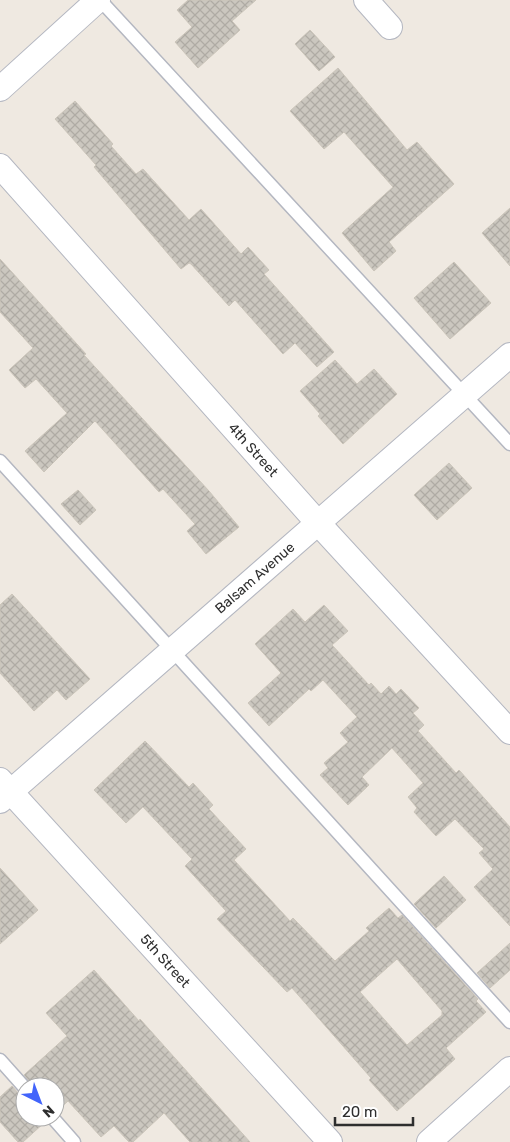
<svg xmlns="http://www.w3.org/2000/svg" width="510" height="1142" viewBox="0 0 510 1142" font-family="Rubik,sans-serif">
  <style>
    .building { fill: url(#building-cross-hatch); stroke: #cbc5ba; fill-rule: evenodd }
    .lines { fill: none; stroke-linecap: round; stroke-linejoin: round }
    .lane-casing { stroke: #b4b7c1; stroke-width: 15 }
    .street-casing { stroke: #b4b7c1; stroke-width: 26 }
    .lane { stroke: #fff; stroke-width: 12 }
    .street { stroke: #fff; stroke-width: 24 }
    .labels { text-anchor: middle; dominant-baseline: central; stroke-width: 4.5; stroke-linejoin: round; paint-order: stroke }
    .street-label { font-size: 14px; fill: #2e2e2e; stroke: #fff }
  </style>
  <defs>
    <pattern id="building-cross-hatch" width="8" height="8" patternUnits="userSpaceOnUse" patternTransform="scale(1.25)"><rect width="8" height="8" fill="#cbc7bf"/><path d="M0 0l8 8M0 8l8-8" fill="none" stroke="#afaba4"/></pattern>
  </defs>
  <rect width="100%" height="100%" fill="#efe9e1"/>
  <path class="building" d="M188,0H256L232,21L240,30L198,68L175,42L192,27L177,10Z
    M310,30L335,57L319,71L295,44Z
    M338,68L407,150L417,142L454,184L389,242L396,251L374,271L342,233L393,187L344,132L324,149L290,111Z
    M75,101L113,144L111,146L136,174L143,169L189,220L201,209L241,254L248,247L269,270L264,274L334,352L317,367L295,343L283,354L235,300L229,306L191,264L189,263L181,269L94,167L96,165L55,119Z
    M510,208V266L482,233Z
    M0,259L86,354L84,355L209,491L239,527L206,554L187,531L195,524L163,489L159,492L95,421L44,472L25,451L67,413L36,379L25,388L9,370L33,348L0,312Z
    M454,262L491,303L450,339L414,298Z
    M335,360L357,384L374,369L397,394L343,444L318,416L320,414L300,391Z
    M449,463L472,488L437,520L414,495Z
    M78,490L96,510L80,525L61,504Z
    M12,594L90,679L66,700L57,690L34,711L0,673V605Z
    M324,605L348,631L332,645L369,685L371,683L381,694L389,686L396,694L401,689L419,708L413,713L424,725L418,731L456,773L459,770L510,827V926L474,887L493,869L479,853L484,849L455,819L436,836L414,812L417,808L408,797L423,783L392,748L362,777L369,785L348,805L320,775L328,768L324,763L348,742L340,733L357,717L323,680L311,691L309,689L269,726L248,703L281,673L255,644L293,609L305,622Z
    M145,741L189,787L193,783L213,805L209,809L246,849L234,860L290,921L293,918L335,961L369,931L366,928L389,908L398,918L402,915L478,999L476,1001L486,1012L446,1048L455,1059L397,1111L369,1080L371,1078L292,988L287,992L217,919L226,911L185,866L192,859L143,807L126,823L94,790ZM397,959L442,1011V1015L407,1045L360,992Z
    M0,868L38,910L0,944Z
    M444,876L466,900L436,928L414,904Z
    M510,943V970L490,988L477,973Z
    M94,970L139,1021L140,1019L250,1142H190L164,1113L133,1142H129L114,1126L101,1137L68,1101L57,1111L55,1110V1087H33L24,1075L67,1036L46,1013Z
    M12,1086L19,1094L25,1096V1117H44L45,1122L23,1142H18L0,1122V1097Z"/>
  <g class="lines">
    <defs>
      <path id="lane" d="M100,0L510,444
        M0,461L510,1022
        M0,1060L25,1088
        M52,1117L74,1142"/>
      <path id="street" d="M366,0L390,27
        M0,89L98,0
        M0,166L318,523L510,732
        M0,780L330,1142
        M0,801L510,355
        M429,1142L510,1069"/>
    </defs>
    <use href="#lane" class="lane-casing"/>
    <use href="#street" class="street-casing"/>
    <use href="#lane" class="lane"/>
    <use href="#street" class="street"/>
  </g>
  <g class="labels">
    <g class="street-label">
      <text transform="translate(253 450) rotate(48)">4th Street</text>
      <text transform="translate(255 578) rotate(-41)">Balsam Avenue</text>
      <text transform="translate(165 961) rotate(48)">5th Street</text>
    </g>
  </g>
  <g transform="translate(40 1102) rotate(138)"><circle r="24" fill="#ffffff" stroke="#ababab"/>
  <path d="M0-4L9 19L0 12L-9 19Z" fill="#4264fb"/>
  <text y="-8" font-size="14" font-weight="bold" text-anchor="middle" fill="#2e2e2e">N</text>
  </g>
  <path d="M335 1117v8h78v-8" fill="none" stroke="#2e2e2e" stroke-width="2.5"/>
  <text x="342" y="1117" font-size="15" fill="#2e2e2e" stroke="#ffffff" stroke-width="4" paint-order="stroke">20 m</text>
</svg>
